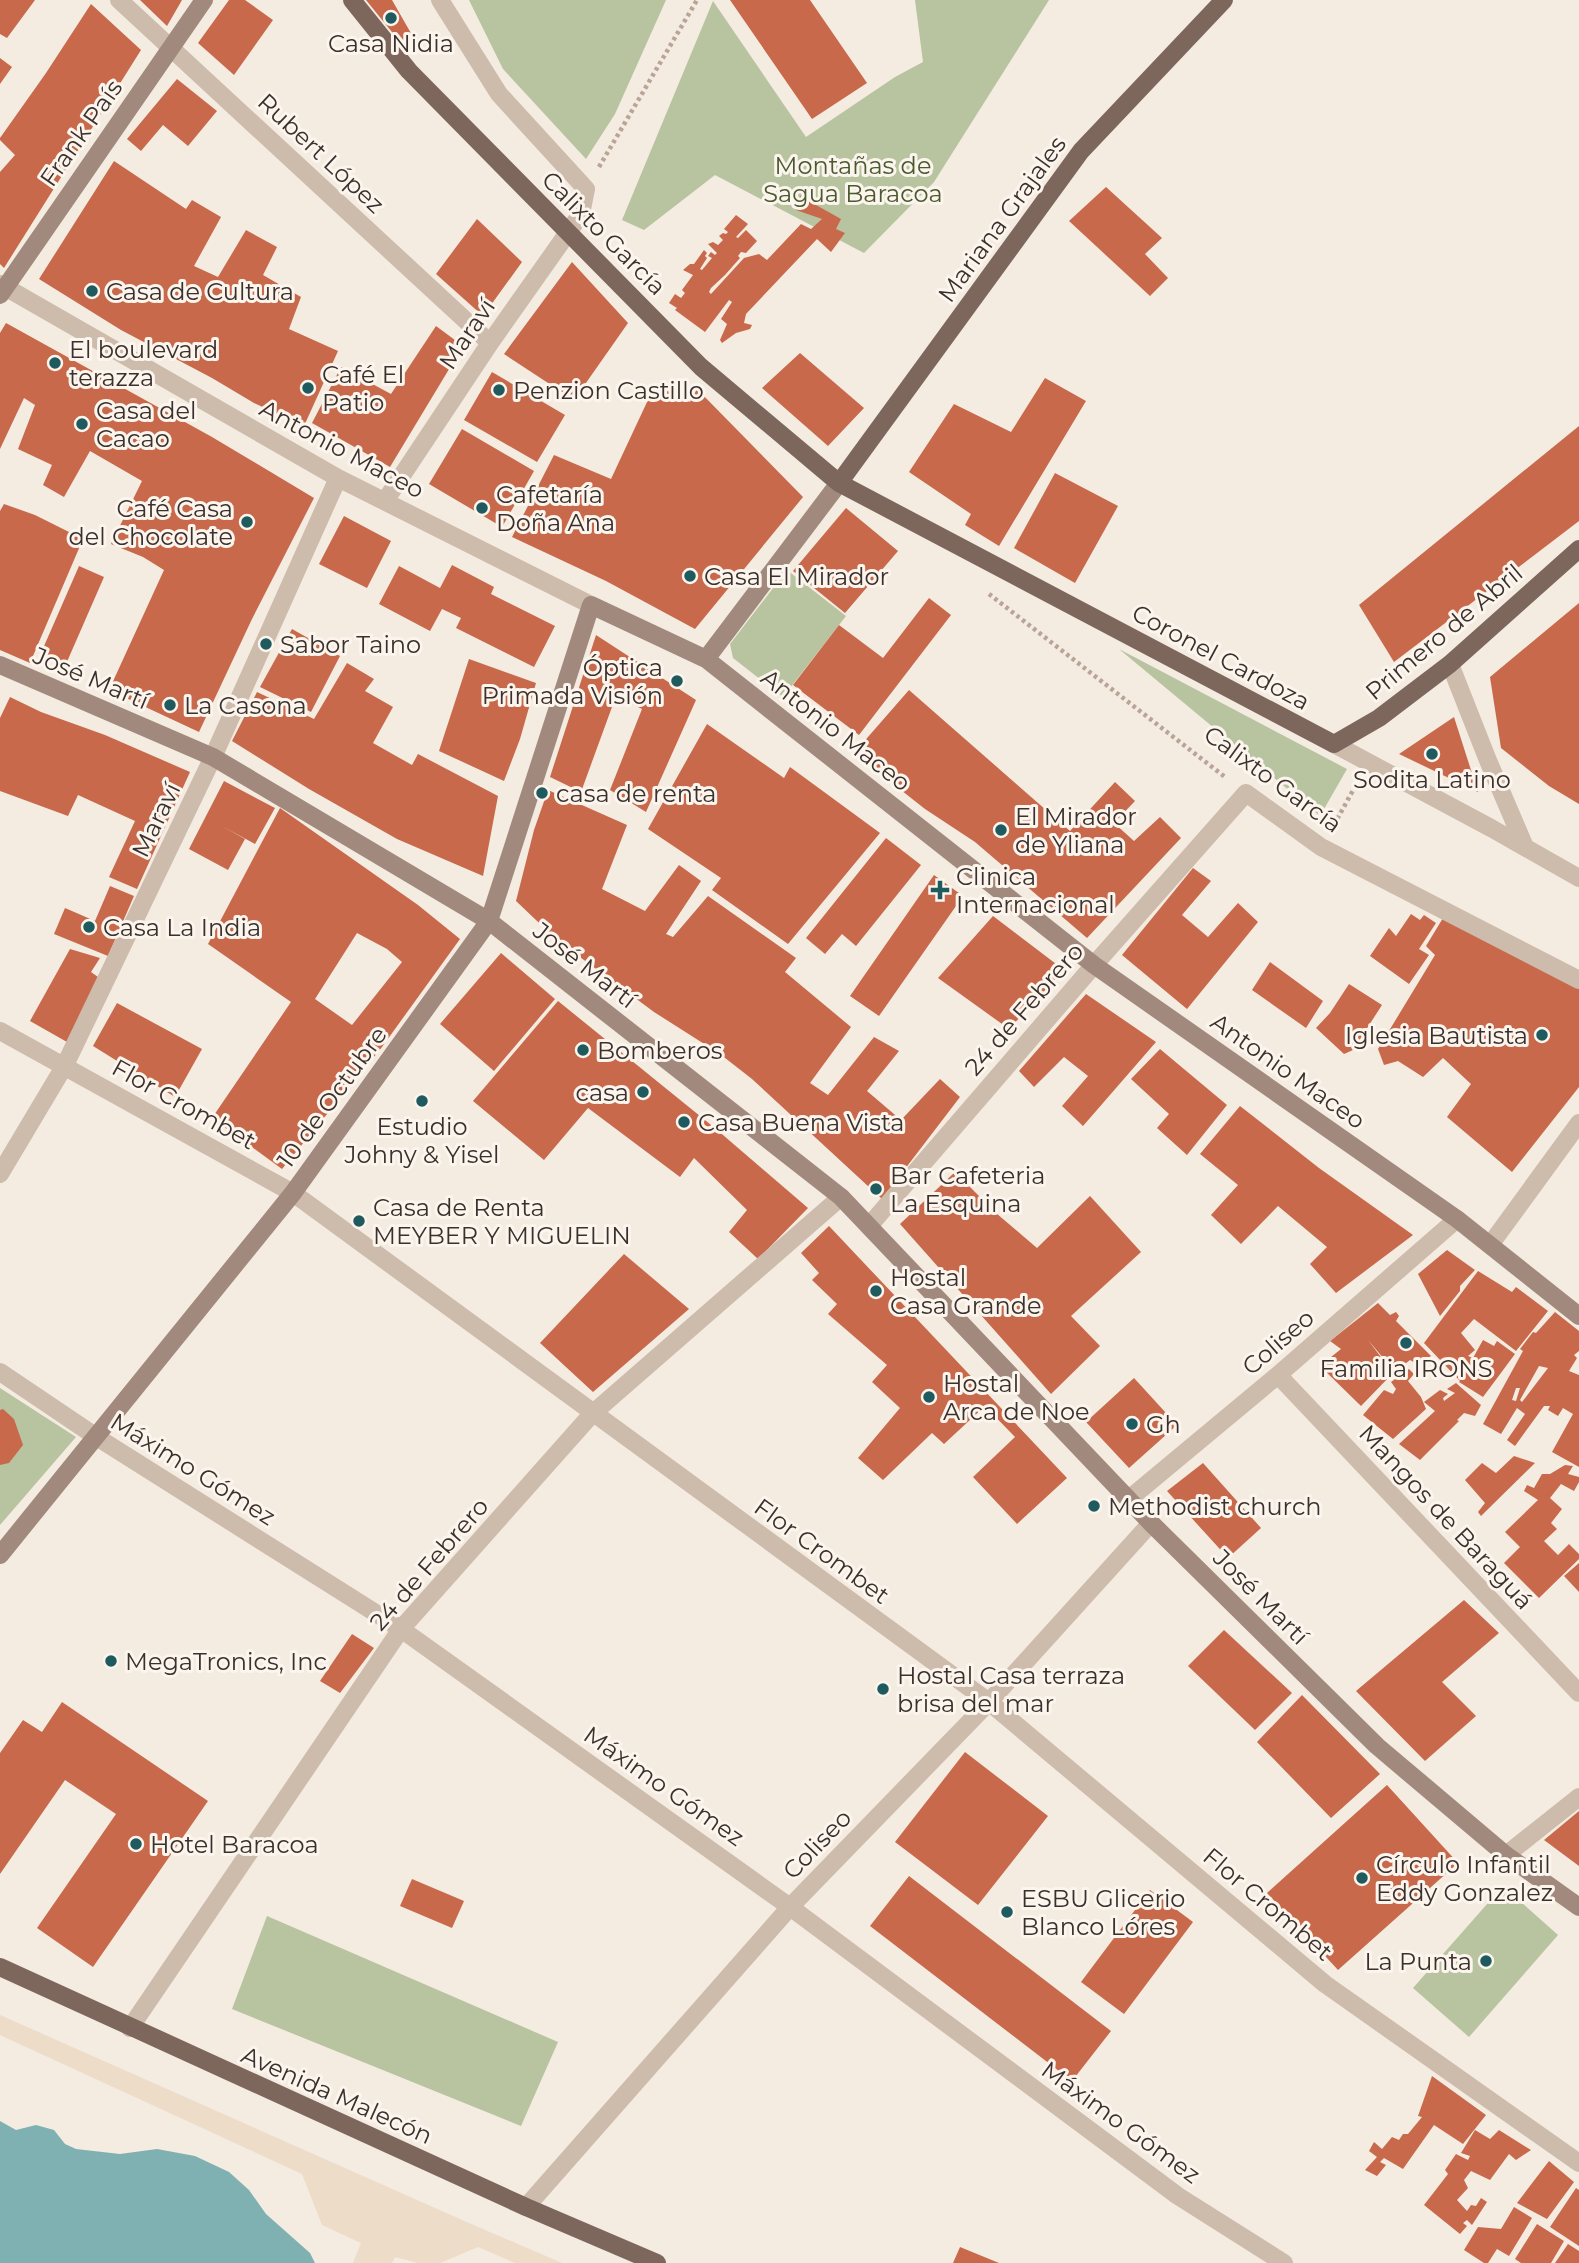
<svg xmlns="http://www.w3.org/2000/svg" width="1579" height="2263" viewBox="0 0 1579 2263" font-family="Montserrat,sans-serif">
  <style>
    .green { fill: #b8c4a0 }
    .plaza { fill: #ecdcc8 }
    .water { fill: #7fb0b2 }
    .building { fill: #c8694b; fill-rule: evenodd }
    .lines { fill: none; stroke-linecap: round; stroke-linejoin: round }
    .path { stroke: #b9a596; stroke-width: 4.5; stroke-dasharray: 3.5 3.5; stroke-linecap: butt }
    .street { stroke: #cdbbac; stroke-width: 18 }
    .secondary { stroke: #a18a7d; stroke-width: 18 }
    .primary { stroke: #7d675c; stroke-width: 18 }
    .poi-dot { fill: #1f5a5e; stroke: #fbf5ee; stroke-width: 2.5 }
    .labels { text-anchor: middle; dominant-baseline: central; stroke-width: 6; stroke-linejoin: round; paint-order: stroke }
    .poi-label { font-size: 24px; fill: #3b302b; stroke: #fbf5ee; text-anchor: start }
    .street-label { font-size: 24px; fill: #3b302b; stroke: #fbf5ee }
    .park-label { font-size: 24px; fill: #4a5a2e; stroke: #fbf5ee }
  </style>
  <rect width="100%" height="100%" fill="#f4ebe1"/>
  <path class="green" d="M469,0H666L615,114L586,159L503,69Z
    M915,0H1049L934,182L864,253L715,175L644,230L622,220L713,1L806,137L895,77L923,62Z
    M787,570L846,616L783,697L733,658L730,644Z
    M1119,649L1347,769L1320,816Z
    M0,1388L76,1437L0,1525Z
    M1503,1886L1558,1935L1469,2037L1413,1988Z
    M267,1916L558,2042L521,2126L232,2009Z"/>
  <path class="plaza" d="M0,2015L478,2227L562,2263H515L478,2247L440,2263H418L395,2257L392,2263H353L361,2243L322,2225L302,2174L0,2035Z"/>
  <path class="water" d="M0,2121L16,2130L36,2125L54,2130L65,2144L76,2149L120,2154L157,2149L195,2156L229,2172L249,2190L266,2214L310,2253L315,2263H0Z"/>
  <path class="building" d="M0,0H35L7,38L0,34Z
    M140,0H182L167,26Z
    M229,0H245L273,20L234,75L198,43Z
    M366,0H392L412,35L400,42Z
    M730,0H810L867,83L812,119Z
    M91,4L141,50L4,268L0,264V172L15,155L0,140V138L46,73Z
    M0,58L12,67L0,84Z
    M177,79L217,111L188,146L163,125L141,151L127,139Z
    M114,161L186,209L192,200L221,217L194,266L218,277L246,230L277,247L263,275L301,297L289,329L338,351L304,426L254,403L212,378L121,330L39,279Z
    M1106,187L1162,238L1145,254L1168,278L1150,296L1069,221Z
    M800,196L841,219L836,229L845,233L831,252L817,239L746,314L744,323L752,325L750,329L736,333L722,343L720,340L727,324L721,319L732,302L729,300L705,332L675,310L677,308L669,303L675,294L681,298L685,293L682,290L693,275L683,270L690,264H694L704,250L707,253L705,256L707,258L700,269L702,270L712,258L708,256L711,252L715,255L717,253L708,244L713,242L718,245L723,240L719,236L723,233L726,234L728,232L724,229L736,215L748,224L736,237L738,238L746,230L757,241L746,253L741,252L738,256L740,258L725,275L711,288L709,292L711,294L744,258L759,254L767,260L801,224L811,229L822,219L796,210Z
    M477,219L522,262L483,316L436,274Z
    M572,262L628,323L574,400L504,354Z
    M6,323L212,437L314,498L252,619L199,732L109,690L164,570L143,557L111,544L142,481L90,451L64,497L43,485L52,465L18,449L35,405L24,398L0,449V333Z
    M436,326L463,346L390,467L312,423L341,367L391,394Z
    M800,353L864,408L828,446L762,388Z
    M492,372L565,415L537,462L464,420Z
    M1045,378L1086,401L999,546L965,525L971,514L909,472L954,404L1011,432Z
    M655,385L690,402L697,389L803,497L695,629L606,581L512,537L554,455L611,479Z
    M1579,426V521L1394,662L1359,605Z
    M462,429L534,471L502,527L429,484Z
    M1055,473L1118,506L1075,583L1014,548Z
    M4,504L35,515L83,539L30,663L0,650V511Z
    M846,508L898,551L845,613L793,571Z
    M344,516L391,541L367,588L319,564Z
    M452,565L494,587L491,594L555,626L534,667L456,628L461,618L442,609L430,631L379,604L399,566L440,588Z
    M79,566L104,577L66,664L41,653Z
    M929,598L951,615L859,735L793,685L839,625L883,658Z
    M1579,603V804L1549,786L1501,748L1490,677Z
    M292,629L340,656L311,712L260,687Z
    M596,635L696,700L646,812L610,790L642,709L616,696L581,792L550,777Z
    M469,659L536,683L520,739L504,781L439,751Z
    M347,663L374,679L365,691L393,707L373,743L412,765L418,754L498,796L483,876L397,839L309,789L232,741L257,692L314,719Z
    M909,690L1070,831L1115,782L1135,801L1114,823L1134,841L1160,817L1181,838L1087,938L975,842L925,809L854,753Z
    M10,697L41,712L105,735L190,772L137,889L109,877L135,821L78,795L68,816L0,791V718Z
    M1454,717L1478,792L1399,754Z
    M707,724L784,778L790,767L880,833L788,944L712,890L721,878L648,829Z
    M224,781L275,808L255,844L222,826L245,839L228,870L189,849Z
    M548,790L627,825L602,889L645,911L679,865L701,881L666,934L673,937L708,896L796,958L785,972L851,1027L810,1083L828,1095L874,1037L899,1051L867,1091L901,1120L940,1079L960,1097L882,1199L752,1079L720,1054L654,1012L557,940L516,901L534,830Z
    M280,808L418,905L460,939L382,1047L282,1169L212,1118L291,1002L208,944ZM357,933L387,949L402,962L352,1025L315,999Z
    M886,838L921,865L856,946L842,934L825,954L806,938Z
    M1193,868L1211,881L1182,915L1208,937L1238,903L1258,922L1187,1009L1122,955Z
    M934,875L963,896L879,1016L850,996Z
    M110,886L134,896L108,956L54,934L65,908L95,921Z
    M1411,914L1420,920L1424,915L1436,923L1419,949L1429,955L1409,984L1370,956L1389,928L1396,936Z
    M993,916L1064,970L1009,1029L938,978Z
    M1443,918L1579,987V1087L1512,1172L1447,1117L1471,1084L1443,1058L1423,1077L1398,1061L1384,1065L1378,1049L1435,955L1426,946Z
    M70,949L100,958L91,972L98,977L67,1042L30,1021Z
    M501,953L555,999L494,1071L440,1024Z
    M1270,962L1323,1001L1306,1028L1252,990Z
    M1349,984L1382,1005L1353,1050L1344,1054L1316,1028L1330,1013Z
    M1086,994L1156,1042L1083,1126L1062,1106L1088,1076L1064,1057L1034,1087L1019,1071Z
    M558,1001L716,1129L808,1208L758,1259L729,1232L747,1210L694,1158L680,1177L588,1108L544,1160L473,1101Z
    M117,1003L202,1049L175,1097L93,1046Z
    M1160,1049L1227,1105L1187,1155L1157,1128L1169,1114L1131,1079Z
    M1240,1106L1319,1168L1413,1235L1336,1293L1310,1264L1327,1247L1278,1206L1241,1244L1211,1215L1238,1185L1200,1154Z
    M955,1172L996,1213L1037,1248L1090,1196L1141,1252L1071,1316L1100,1346L1051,1394L900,1224Z
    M829,1226L1067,1478L1017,1524L973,1477L1015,1437L985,1406L944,1444L932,1433L883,1480L858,1458L900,1408L872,1382L887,1365L828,1314L837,1304L812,1280L819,1273L801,1253Z
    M1447,1250L1475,1270L1460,1286V1291L1440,1316L1418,1274Z
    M624,1254L689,1309L593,1392L540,1343Z
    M1478,1271L1512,1292L1516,1287L1548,1311L1516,1351L1474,1319L1461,1333L1475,1350L1468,1356L1473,1358L1483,1340L1494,1346L1497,1341L1515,1354L1483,1397L1459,1382L1460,1381L1424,1343Z
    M1378,1303L1390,1315L1396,1312L1399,1316L1396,1321L1431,1356L1419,1365L1410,1360L1395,1372L1368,1340L1393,1373L1361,1406L1320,1366L1341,1349L1330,1341Z
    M1555,1312L1579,1331V1351L1574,1355L1577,1358L1569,1371L1579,1375V1467L1552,1452L1573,1414L1563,1408L1558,1416L1548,1410L1550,1406H1544L1515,1446L1507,1440L1525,1414L1517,1408L1501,1434L1483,1424L1523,1351L1520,1349L1533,1332L1536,1333ZM1539,1366L1548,1368L1522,1402L1520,1400ZM1516,1388H1520L1516,1401L1512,1400Z
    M1409,1369L1414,1374L1408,1381L1421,1397L1426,1409L1393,1439L1363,1415L1384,1390L1393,1394L1396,1389L1391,1382Z
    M1134,1378L1177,1425L1129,1468L1086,1422Z
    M1456,1383L1481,1405L1475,1416L1464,1413L1457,1420L1459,1421L1420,1460L1399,1444L1435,1411L1424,1402L1440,1390L1448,1394L1443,1398L1444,1401L1455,1393L1447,1389Z
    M3,1409L14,1419L23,1445L9,1463L0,1465V1410Z
    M1514,1456L1535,1463L1481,1516L1478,1512L1485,1503L1465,1480L1482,1463L1496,1473Z
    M1203,1463L1261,1528L1228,1558L1167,1491Z
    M1565,1465L1573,1466L1568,1474L1579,1477V1482L1574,1491L1561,1484L1550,1498L1562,1509L1551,1523L1557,1529L1544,1541L1558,1555L1569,1544L1579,1554V1559L1539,1598L1504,1563L1520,1547L1505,1532L1538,1500L1524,1491L1527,1485L1534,1488L1542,1474H1550Z
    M1579,1563V1592L1564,1576Z
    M1464,1600L1499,1633L1442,1682L1476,1716L1425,1761L1356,1691Z
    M1224,1630L1292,1693L1255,1730L1188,1666Z
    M352,1634L374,1648L340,1693L320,1681Z
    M1302,1695L1380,1774L1331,1818L1257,1742Z
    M62,1702L208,1801L93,1967L37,1928L116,1814L65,1780L0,1874V1753L23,1720L42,1732Z
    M965,1752L1048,1816L978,1905L895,1842Z
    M1387,1785L1458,1863L1338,1970L1267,1893Z
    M1579,1811V1866L1544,1840Z
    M909,1876L1111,2031L1072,2081L870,1926Z
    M412,1879L464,1901L452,1928L400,1906Z
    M1150,1890L1193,1922L1124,2014L1081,1982Z
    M1432,2076L1486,2115L1463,2144L1434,2125L1403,2169L1384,2158L1380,2162L1386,2165L1377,2176L1365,2170L1377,2157L1369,2151L1374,2142L1382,2149L1392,2137L1399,2140L1403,2134H1408L1422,2117L1418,2116Z
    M1475,2130L1490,2139L1499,2130L1531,2150L1516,2160L1509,2154L1490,2180L1471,2171L1464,2180L1468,2188L1457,2200L1467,2211L1471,2205L1476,2206L1481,2198L1487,2202L1472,2225L1467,2220L1463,2223L1467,2226L1460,2234L1424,2205L1448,2174L1445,2170L1456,2154L1468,2160L1470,2156L1461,2153Z
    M1549,2161L1574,2182L1547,2219L1517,2203Z
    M1576,2188L1579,2190V2246L1550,2227Z
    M1514,2207L1532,2218L1509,2256L1497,2249L1488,2263H1484L1464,2250L1478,2227L1501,2229Z
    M1537,2224L1564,2241L1551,2263H1521L1515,2259Z
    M1568,2244L1579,2251V2263H1555Z
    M960,2247L999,2263H953Z"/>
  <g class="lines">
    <path class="path" d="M599,167L697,0
      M989,594L1225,777
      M1334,825L1357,783"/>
    <path class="street" d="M119,0L490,343
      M0,284L338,478L591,605
      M385,501L490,343L581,214L586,189L499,94L440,0
      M1450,664L1487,758L1525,847
      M1334,744L1491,828L1579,878
      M0,1031L293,1193L989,1702L1325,1984L1579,2163
      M0,1174L65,1065L213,757L338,478
      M869,1226L1094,965L1246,793L1321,847L1579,980
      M1490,1245L1579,1123
      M0,1372L95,1436L401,1629L790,1907L1178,2196L1284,2263
      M1278,1375L1579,1693
      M1129,1499L1278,1375L1457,1219
      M1506,1855L1579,1797
      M130,2028L401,1629L592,1414L841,1197
      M526,2207L790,1907L989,1702L1151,1523"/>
    <path class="secondary" d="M0,295L204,0
      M706,659L839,483
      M0,665L213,757L489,921L841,1197L1151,1523L1377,1746L1506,1855L1579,1907
      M0,1555L293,1193L489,921L591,605L706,659L1094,965L1457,1219L1579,1316"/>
    <path class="primary" d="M352,0L409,71L701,367L839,483L1334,744L1379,718L1450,664L1579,549
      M839,483L1081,151L1224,0
      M0,1967L526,2207L657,2263"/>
  </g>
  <g class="poi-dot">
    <circle cx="391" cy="18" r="7"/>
    <circle cx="92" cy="291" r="7"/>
    <circle cx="55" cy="363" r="7"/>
    <circle cx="308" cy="388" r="7"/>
    <circle cx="499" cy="390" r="7"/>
    <circle cx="82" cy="424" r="7"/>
    <circle cx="482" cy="508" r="7"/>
    <circle cx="247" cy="522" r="7"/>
    <circle cx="690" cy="576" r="7"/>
    <circle cx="266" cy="644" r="7"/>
    <circle cx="677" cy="681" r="7"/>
    <circle cx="170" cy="705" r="7"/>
    <circle cx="1432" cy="754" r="7"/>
    <circle cx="542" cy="793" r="7"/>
    <circle cx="1001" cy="830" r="7"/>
    <path d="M936.5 879.5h7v7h7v7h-7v7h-7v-7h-7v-7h7z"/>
    <circle cx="89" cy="927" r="7"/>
    <circle cx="1542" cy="1035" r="7"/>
    <circle cx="583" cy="1050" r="7"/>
    <circle cx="643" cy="1092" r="7"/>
    <circle cx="422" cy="1101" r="7"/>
    <circle cx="684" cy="1122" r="7"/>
    <circle cx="876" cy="1189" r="7"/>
    <circle cx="359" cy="1221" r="7"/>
    <circle cx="876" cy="1291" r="7"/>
    <circle cx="1406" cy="1343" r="7"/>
    <circle cx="929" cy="1397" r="7"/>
    <circle cx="1132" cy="1424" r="7"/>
    <circle cx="1094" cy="1506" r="7"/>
    <circle cx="111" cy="1661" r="7"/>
    <circle cx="883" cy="1689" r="7"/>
    <circle cx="136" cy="1844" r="7"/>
    <circle cx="1362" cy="1878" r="7"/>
    <circle cx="1007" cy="1912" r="7"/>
    <circle cx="1486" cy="1961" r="7"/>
  </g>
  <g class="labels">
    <g class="poi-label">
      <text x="391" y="43" text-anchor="middle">Casa Nidia</text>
      <text x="106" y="291">Casa de Cultura</text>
      <text x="69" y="349">El boulevard<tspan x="69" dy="28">terazza</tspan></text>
      <text x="322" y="374">Café El<tspan x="322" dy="28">Patio</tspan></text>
      <text x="513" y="390">Penzion Castillo</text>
      <text x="96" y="410">Casa del<tspan x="96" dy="28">Cacao</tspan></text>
      <text x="496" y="494">Cafetaría<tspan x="496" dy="28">Doña Ana</tspan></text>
      <text x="233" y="508" text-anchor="end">Café Casa<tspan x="233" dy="28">del Chocolate</tspan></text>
      <text x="704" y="576">Casa El Mirador</text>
      <text x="280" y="644">Sabor Taino</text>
      <text x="663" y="667" text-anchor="end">Óptica<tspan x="663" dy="28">Primada Visión</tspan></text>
      <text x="184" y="705">La Casona</text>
      <text x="1432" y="779" text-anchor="middle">Sodita Latino</text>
      <text x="556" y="793">casa de renta</text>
      <text x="1015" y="816">El Mirador<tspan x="1015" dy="28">de Yliana</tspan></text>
      <text x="956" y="876">Clinica<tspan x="956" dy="28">Internacional</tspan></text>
      <text x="103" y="927">Casa La India</text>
      <text x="1528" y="1035" text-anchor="end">Iglesia Bautista</text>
      <text x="597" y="1050">Bomberos</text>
      <text x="629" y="1092" text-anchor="end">casa</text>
      <text x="698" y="1122">Casa Buena Vista</text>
      <text x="422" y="1126" text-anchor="middle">Estudio<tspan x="422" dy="28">Johny &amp; Yisel</tspan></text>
      <text x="890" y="1175">Bar Cafeteria<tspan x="890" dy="28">La Esquina</tspan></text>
      <text x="373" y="1207">Casa de Renta<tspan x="373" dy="28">MEYBER Y MIGUELIN</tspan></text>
      <text x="890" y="1277">Hostal<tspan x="890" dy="28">Casa Grande</tspan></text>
      <text x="1406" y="1368" text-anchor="middle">Familia IRONS</text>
      <text x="943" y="1383">Hostal<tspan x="943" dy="28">Arca de Noe</tspan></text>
      <text x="1146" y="1424">Gh</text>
      <text x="1108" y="1506">Methodist church</text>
      <text x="125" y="1661">MegaTronics, Inc</text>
      <text x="897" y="1675">Hostal Casa terraza<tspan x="897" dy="28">brisa del mar</tspan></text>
      <text x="150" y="1844">Hotel Baracoa</text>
      <text x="1376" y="1864">Círculo Infantil<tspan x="1376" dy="28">Eddy Gonzalez</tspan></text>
      <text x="1021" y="1898">ESBU Glicerio<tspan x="1021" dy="28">Blanco Lóres</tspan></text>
      <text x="1472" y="1961" text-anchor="end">La Punta</text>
    </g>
    <g class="street-label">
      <text transform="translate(81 133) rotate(-55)">Frank País</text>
      <text transform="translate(321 153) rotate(43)">Rubert López</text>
      <text transform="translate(1002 219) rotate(-54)">Mariana Grajales</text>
      <text transform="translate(604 233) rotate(45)">Calixto García</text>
      <text transform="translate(467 334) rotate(-56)">Maraví</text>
      <text transform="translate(342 449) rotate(28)">Antonio Maceo</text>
      <text transform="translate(1444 632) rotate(-40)">Primero de Abril</text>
      <text transform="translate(1221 657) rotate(28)">Coronel Cardoza</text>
      <text transform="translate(91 678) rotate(23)">José Martí</text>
      <text transform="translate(836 730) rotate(38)">Antonio Maceo</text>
      <text transform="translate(1273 779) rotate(36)">Calixto García</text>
      <text transform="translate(156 820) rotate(-64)">Maraví</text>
      <text transform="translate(585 965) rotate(38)">José Martí</text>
      <text transform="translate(1024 1009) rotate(-49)">24 de Febrero</text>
      <text transform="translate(1288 1071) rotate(35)">Antonio Maceo</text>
      <text transform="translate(332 1097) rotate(-54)">10 de Octubre</text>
      <text transform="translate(184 1104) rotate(29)">Flor Crombet</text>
      <text transform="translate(1278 1342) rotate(-41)">Coliseo</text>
      <text transform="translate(193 1469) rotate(32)">Máximo Gómez</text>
      <text transform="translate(1446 1517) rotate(47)">Mangos de Baraguá</text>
      <text transform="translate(822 1551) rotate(36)">Flor Crombet</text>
      <text transform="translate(429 1564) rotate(-49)">24 de Febrero</text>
      <text transform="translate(1261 1597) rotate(45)">José Martí</text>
      <text transform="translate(664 1786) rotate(35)">Máximo Gómez</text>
      <text transform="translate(817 1844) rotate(-46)">Coliseo</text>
      <text transform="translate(1268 1904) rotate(40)">Flor Crombet</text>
      <text transform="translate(337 2095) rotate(24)">Avenida Malecón</text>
      <text transform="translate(1121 2122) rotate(36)">Máximo Gómez</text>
    </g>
    <g class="park-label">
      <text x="853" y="165">Montañas de<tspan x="853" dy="28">Sagua Baracoa</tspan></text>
    </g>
  </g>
</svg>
